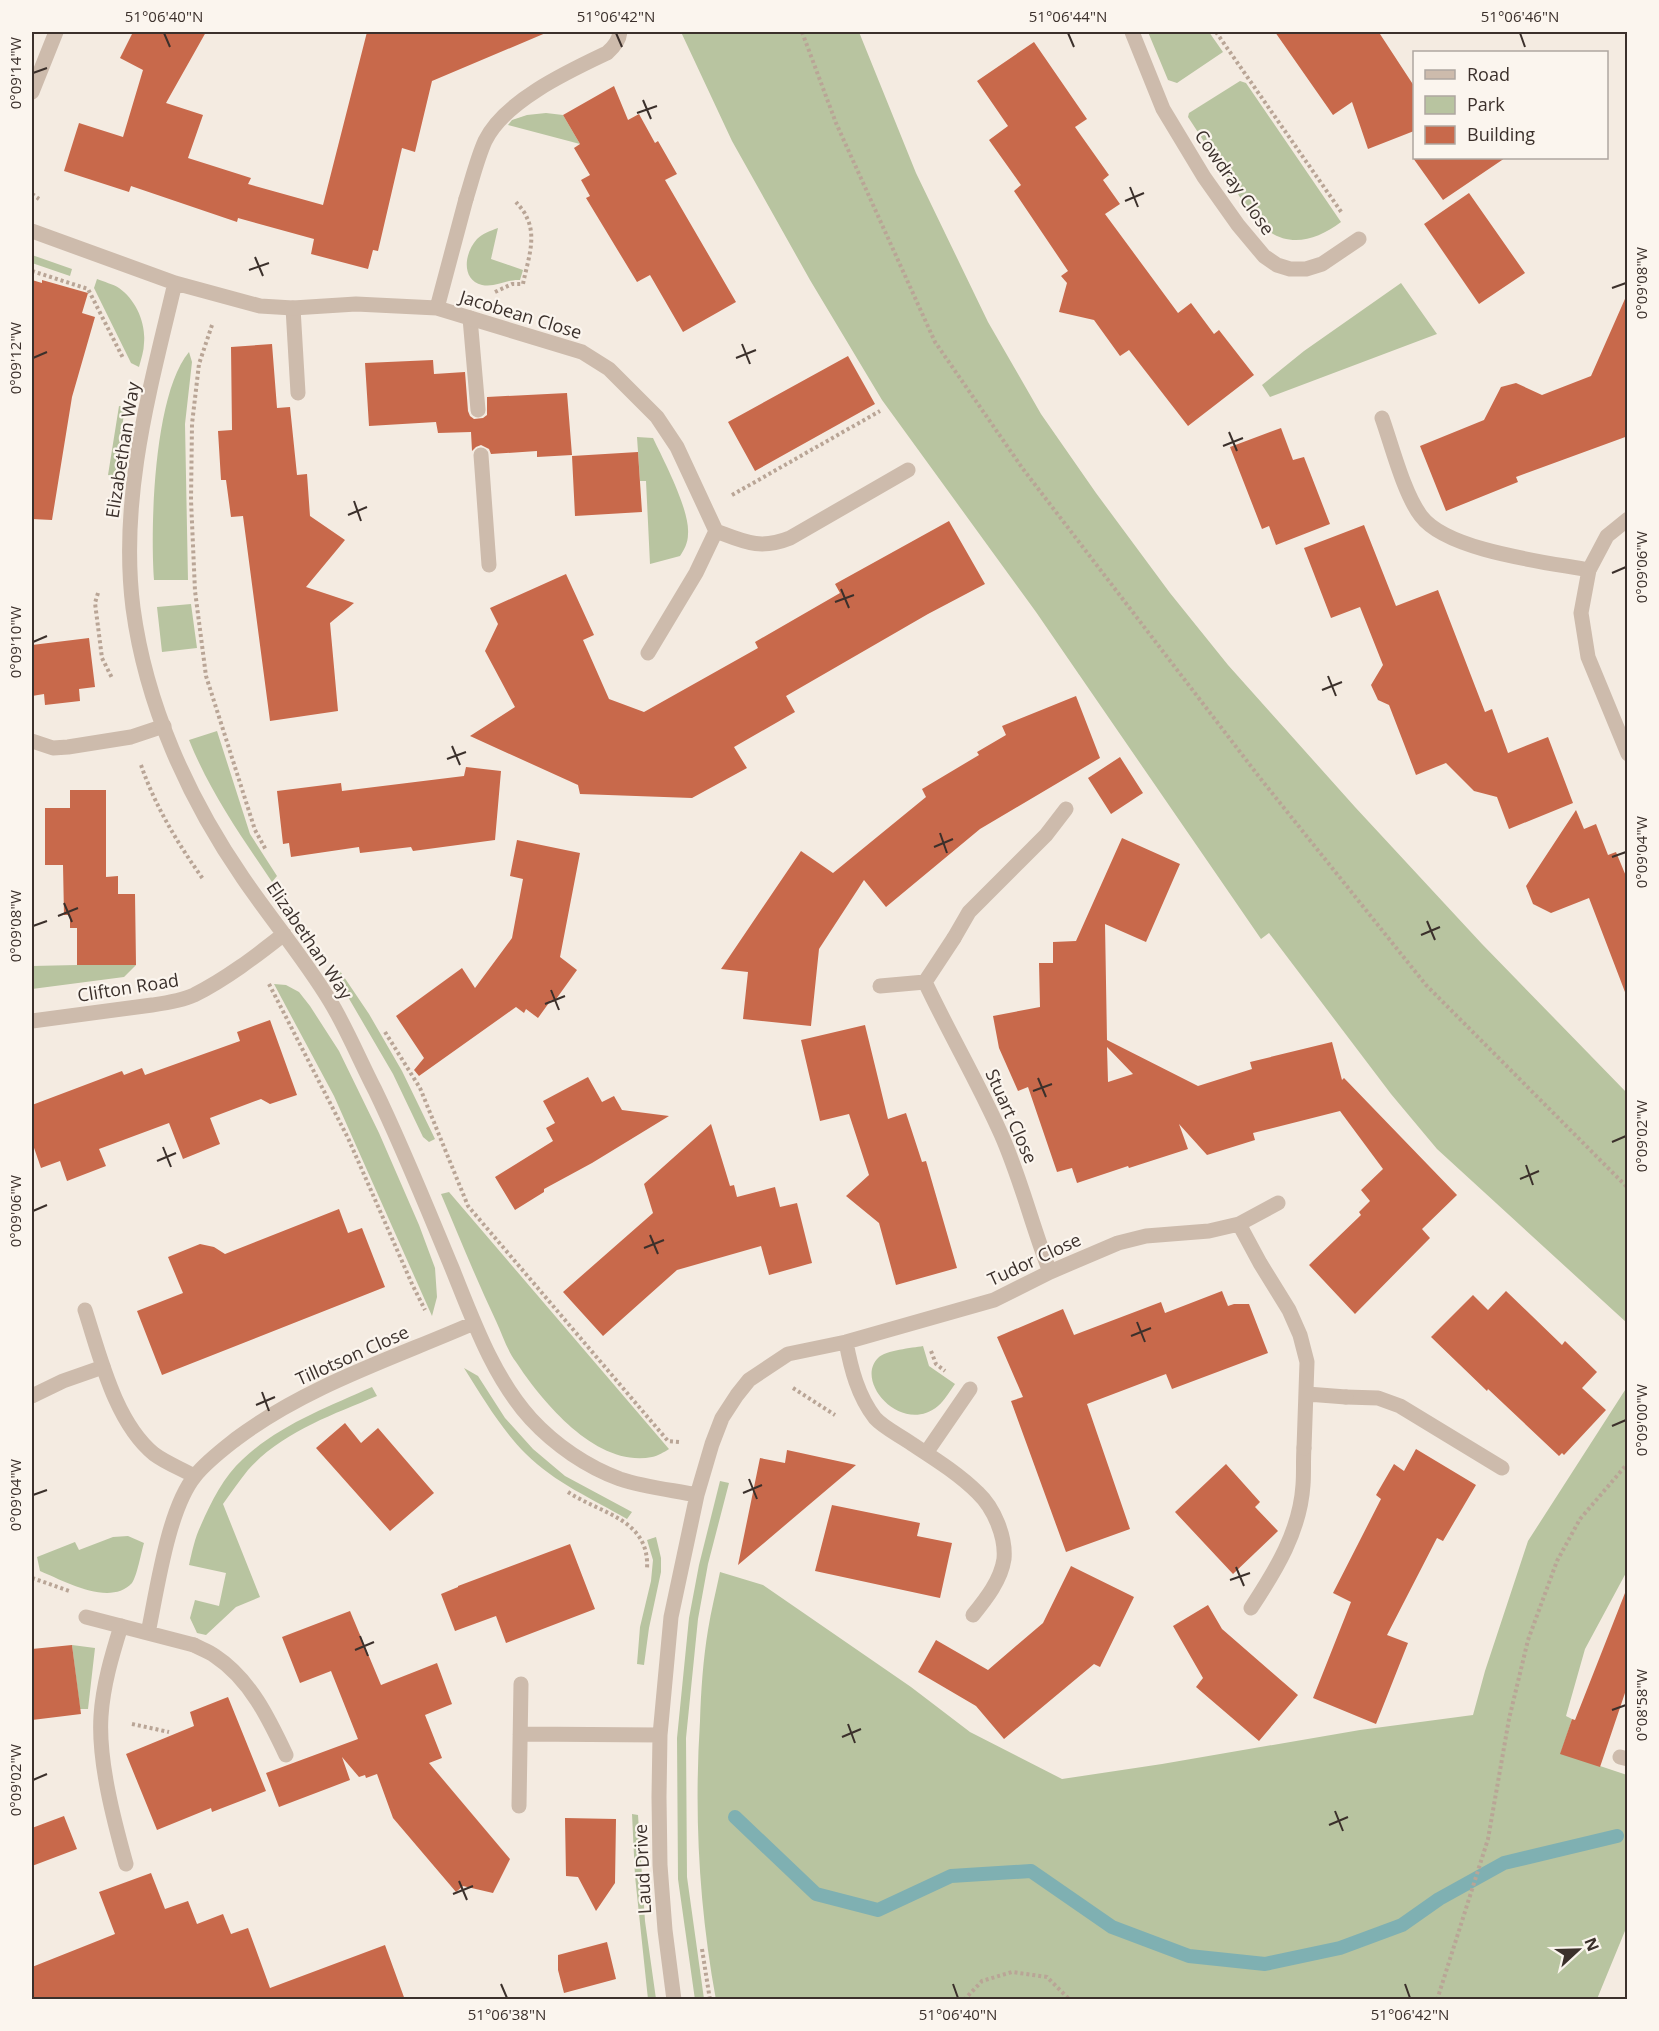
<svg xmlns="http://www.w3.org/2000/svg" width="1659" height="2031" viewBox="0 0 1659 2031" font-family="'Open Sans',sans-serif">
  <style>
    .green { fill: #b8c4a0 }
    .lines { fill: none; stroke-linecap: round; stroke-linejoin: round }
    .stream { stroke: #7fb0b2; stroke-width: 14 }
    .building { fill: #c8694b; fill-rule: evenodd }
    .path { stroke: #b9a596; stroke-width: 4; stroke-dasharray: 3 3; stroke-linecap: butt }
    .service { stroke: #cdbbac; stroke-width: 15 }
    .minor { stroke: #cdbbac; stroke-width: 15 }
    .ticks { fill: none; stroke: #3b302b; stroke-width: 2 }
    .labels { text-anchor: middle; dominant-baseline: central; stroke-width: 4.5; stroke-linejoin: round; paint-order: stroke }
    .street-label { font-size: 18px; fill: #3b302b; stroke: #fbf5ee }
    .neatline { fill: none; stroke: #3b302b; stroke-width: 2 }
    .ticks-label { font-size: 15px; text-anchor: middle; fill: #3b302b }
  </style>
  <rect width="100%" height="100%" fill="#f4ebe1"/>
  <path class="green" d="M681,32H859L916,173L988,322L1041,414L1096,493L1170,593L1228,665L1355,807L1482,944L1627,1093V1323L1437,1149L1391,1094L1269,933L1261,939L1036,612L882,400L810,280L732,141Z
    M1148,32H1209L1223,52L1177,83L1168,80Z
    M1240,81L1246,83L1341,222C1312,244 1281,249 1255,219C1246,209 1239,195 1232,184C1217,162 1203,140 1188,117L1189,113Z
    M546,113L563,115L580,144L508,125L512,120L527,115Z
    M498,228L491,259L523,270L520,280C507,279 495,288 482,285C460,279 465,252 477,239C483,233 490,231 498,228Z
    M32,255L72,269L70,276L32,263Z
    M97,279C104,282 113,284 119,288C136,300 146,323 144,343C144,351 141,359 139,367L131,363L94,288Z
    M1401,283L1437,334L1270,397L1262,385L1304,351Z
    M189,352L192,362L185,424L188,580H154C150,526 154,393 189,352Z
    M119,406L125,407L115,476L108,475Z
    M637,437L653,438C664,461 690,510 688,534C688,543 684,550 680,556L650,564L646,481H640Z
    M191,604L197,648L162,652L157,607Z
    M217,731L250,834L277,876L272,882C241,836 210,792 189,740Z
    M77,965H136L124,977L32,989V966Z
    M340,971L369,1014L402,1071L435,1139L429,1142L423,1137L393,1074L334,973Z
    M274,984L286,985L299,992L310,1006L339,1051L379,1133L419,1225L435,1268L437,1297L432,1316L334,1096Z
    M449,1192L669,1449C664,1452 658,1456 652,1457C597,1468 543,1403 516,1362C507,1350 502,1334 496,1321C476,1279 459,1236 441,1194Z
    M923,1346L929,1366L955,1384C950,1391 944,1401 938,1406C902,1436 854,1382 878,1358C886,1350 912,1348 923,1346Z
    M464,1368L478,1376L505,1418L533,1449L565,1476L632,1512L627,1519C593,1499 555,1483 526,1454C501,1429 483,1398 464,1368Z
    M372,1387L377,1396C332,1415 282,1432 248,1470C239,1481 231,1493 223,1504L260,1597L236,1607L206,1635L197,1633L190,1618L195,1600L219,1606L226,1573L189,1565C192,1552 195,1537 201,1525C211,1502 224,1476 243,1459C279,1425 328,1407 372,1387Z
    M1627,1387V1571L1585,1649L1566,1716L1572,1719L1561,1753L1627,1775V1926L1597,1999L716,2000C699,1907 694,1815 700,1721C701,1691 703,1660 708,1630C711,1611 716,1591 720,1572L763,1585L911,1687L970,1732L1062,1779L1162,1764L1360,1730L1473,1715L1485,1671L1528,1541Z
    M720,1481L729,1483L708,1564L698,1619L686,1738L687,1877L704,1999L695,2000L678,1879L677,1738L689,1618L699,1565Z
    M128,1536L144,1543C141,1553 137,1576 132,1583C110,1607 64,1581 40,1571L37,1557L75,1542L79,1550L113,1537Z
    M656,1537L661,1558V1572L649,1628L644,1665L637,1664L640,1627L651,1581L653,1560L647,1540Z
    M72,1645L95,1648L88,1709H80Z
    M632,1814L638,1815L645,1921L656,1999H648L647,1990L635,1876Z"/>
  <g class="lines">
    <path class="stream" d="M735,1817L816,1894L878,1910L951,1876L1031,1871L1112,1927L1189,1956L1265,1964L1340,1948L1402,1925L1439,1899L1504,1863L1617,1836"/>
  </g>
  <path class="building" d="M133,32H206L166,103L203,115L188,158L251,178L248,184L323,205L367,32H548L432,81L415,152L402,148L378,251L373,250L368,269L311,254L314,239L238,218L237,222L131,186L129,192L64,171L79,123L123,137L143,70L120,58Z
    M1275,32H1361L1362,33L1380,34L1414,86V131L1368,149L1352,102L1333,115Z
    M1034,42L1087,119L1075,127L1109,175L1103,180L1120,204L1105,214L1178,313L1191,303L1214,334L1219,330L1254,375L1188,426L1129,350L1120,356L1094,320L1059,312L1067,283L1061,276L1068,271L1014,191L1021,185L989,140L1008,126L977,81Z
    M614,86L628,120L639,114L655,143L658,141L677,174L665,180L736,302L683,332L650,275L637,282L586,198L590,196L581,180L590,175L574,148L580,144L563,115Z
    M1413,158H1505L1443,200Z
    M1469,193L1525,273L1479,304L1424,224Z
    M32,280L42,283V280L88,293L82,313L95,317L72,397L52,520L32,519Z
    M1628,292V436L1516,477L1518,482L1446,511L1420,446L1484,420L1501,387L1516,383L1542,395L1591,376Z
    M272,344L277,408L290,407L297,475L307,474L310,516L345,540L306,587L354,603L330,623L338,711L270,721L243,516L231,517L226,480H221L218,431L232,430L231,347Z
    M848,356L875,404L755,471L728,422Z
    M433,360L434,374L465,372L468,411L470,416L474,419L483,418L487,415V397L567,393L572,455L537,457V451L491,454L489,449L481,445L476,447L472,451L471,432L438,433L436,422L369,426L365,363Z
    M1281,428L1293,460L1304,457L1330,524L1276,545L1269,526L1262,529L1230,447Z
    M638,452L642,512L575,516L572,456Z
    M949,521L985,584L928,614L786,696L795,712L734,747L747,768L692,798L580,794L578,785L470,736L515,707L485,651L498,624L490,608L566,574L594,635L583,640L609,699L644,712L758,648L755,642L840,593L835,584Z
    M1364,525L1396,606L1438,590L1485,712L1492,709L1508,753L1548,737L1573,803L1509,829L1497,797L1474,791L1446,763L1416,775L1389,705L1378,700L1371,685L1383,665L1360,607L1331,618L1304,548Z
    M89,638L95,687L79,689L80,701L45,705L44,694L32,696V645Z
    M1076,696L1100,758L980,829L886,907L864,880L819,949L811,1026L743,1019L748,972L721,969L801,851L833,873L926,797L922,789L979,755L977,752L1006,735L1002,726Z
    M1120,757L1143,793L1111,814L1088,778Z
    M466,767L501,771L495,840L413,851L411,847L360,853L359,847L291,857L289,843L283,844L277,791L341,783L342,791L464,776Z
    M70,790H106V877L118,876V894H135L136,965H77V928H70V915H64L63,865H45V808H70Z
    M1576,810L1584,829L1596,824L1608,855L1616,852L1628,881V991L1625,992L1589,898L1551,913L1533,904L1526,886Z
    M1122,838L1180,864L1146,942L1105,924L1107,1040L1198,1086L1252,1069L1250,1062L1332,1042L1342,1080L1344,1078L1457,1195L1422,1229L1430,1238L1355,1314L1309,1265L1361,1215L1359,1212L1370,1201L1361,1190L1383,1169L1340,1111L1253,1133L1255,1140L1207,1155L1179,1124L1188,1149L1129,1168L1128,1166L1077,1183L1072,1168L1057,1172L1028,1087L1018,1091L999,1048L993,1016L1040,1007L1039,963H1053V942L1076,941ZM1107,1047L1133,1074L1108,1082Z
    M517,840L580,853L560,957L577,970L554,1002L551,1000L538,1018L526,1009L524,1013L516,1007L419,1076L414,1070L424,1058L396,1016L462,968L475,988L512,938L523,879L510,876Z
    M270,1020L297,1095L270,1104L261,1099L210,1118L220,1144L183,1159L169,1123L99,1149L106,1166L67,1181L60,1161L41,1168L32,1142V1105L122,1071L124,1075L142,1068L145,1075L240,1041L237,1032Z
    M865,1025L888,1119L906,1113L922,1162L926,1161L957,1268L896,1285L879,1223L846,1196L869,1175L849,1114L820,1121L801,1040Z
    M588,1077L602,1102L614,1096L622,1110L669,1116L592,1163L544,1189V1192L515,1210L495,1177L553,1141L546,1128L555,1123L543,1101Z
    M711,1124L730,1186L734,1185L737,1197L775,1187L780,1207L797,1203L812,1263L769,1275L761,1246L677,1270L603,1336L563,1292L653,1213L644,1184Z
    M339,1209L348,1233L362,1228L385,1287L162,1375L137,1311L183,1293L168,1257L200,1244L214,1247L225,1254Z
    M1222,1291L1228,1306L1234,1304H1249L1268,1353L1172,1389L1166,1374L1087,1404L1130,1529L1066,1552L1011,1401L1023,1397L997,1337L1063,1309L1074,1335L1161,1302L1165,1313Z
    M1506,1291L1562,1345L1565,1341L1597,1372L1582,1388L1606,1410L1564,1455L1562,1453L1559,1456L1488,1389L1487,1391L1431,1337L1473,1295L1488,1310Z
    M345,1423L361,1443L378,1428L434,1493L390,1531L316,1448Z
    M1416,1449L1476,1485L1443,1541L1437,1538L1387,1635L1408,1643L1376,1724L1313,1698L1351,1602L1333,1593L1381,1499L1376,1495L1394,1464L1404,1471Z
    M787,1450L856,1465L738,1565L760,1458L785,1463Z
    M1226,1464L1260,1502L1255,1507L1278,1531L1233,1574L1175,1512Z
    M832,1505L920,1523L917,1536L952,1543L940,1598L815,1571Z
    M570,1544L595,1609L506,1643L496,1616L455,1631L441,1594L458,1587V1586Z
    M1071,1566L1134,1597L1100,1667L1094,1664L1004,1739L976,1706L918,1672L936,1640L988,1670L1043,1623Z
    M1625,1593L1628,1594V1684L1600,1767L1560,1754L1572,1719L1575,1720Z
    M1208,1605L1222,1629L1298,1695L1259,1741L1196,1687L1203,1678L1173,1626Z
    M350,1611L381,1685L437,1663L452,1704L425,1715L442,1758L429,1763L510,1859L493,1893L463,1886L456,1892L393,1818L377,1774L366,1778L365,1775L359,1777L342,1757L350,1780L279,1807L266,1773L358,1739L331,1671L300,1683L282,1637Z
    M72,1645L81,1714L32,1720V1649Z
    M228,1697L266,1791L212,1812L211,1808L157,1830L126,1754L194,1726L190,1712Z
    M64,1816L77,1849L32,1866V1828Z
    M565,1818L616,1819L615,1883L596,1911L578,1877L566,1876Z
    M151,1873L165,1909L188,1901L197,1924L223,1914L231,1934L248,1928L270,1988L385,1945L405,2000H32V1967L115,1934L99,1892Z
    M607,1942L616,1979L564,1993L558,1970V1955Z"/>
  <g class="lines">
    <path class="path" d="M802,32L836,123L935,342L1023,469L1260,778L1426,985L1628,1188
      M1216,32L1342,213
      M32,194L39,199
      M32,271L88,289L123,358
      M495,292L512,284H523C527,263 537,238 527,218C525,212 520,207 516,202
      M212,325L199,364L192,424L191,500L195,591L206,676L255,830L266,850
      M732,495L880,411
      M98,593L95,603L102,658L112,678
      M141,765C155,806 178,844 203,879
      M269,984L348,1138L412,1284L425,1310
      M385,1032L420,1088L468,1206L668,1441L680,1442
      M931,1351L936,1364L945,1371
      M793,1388L835,1415
      M568,1492C601,1514 650,1519 647,1569
      M32,1578L69,1591
      M132,1724L169,1732
      M702,1949L710,2000
      M964,2000L982,1981L1012,1972L1047,1977L1070,2000
      M1437,2000L1488,1839L1509,1719L1528,1640L1557,1561L1580,1519L1628,1463"/>
    <path class="service" d="M466,199C472,180 477,159 485,141C504,101 569,71 607,53C614,47 619,41 620,32
      M293,308L298,393
      M470,318L478,410
      M1382,418C1392,446 1404,494 1421,516C1447,551 1546,562 1589,570
      M481,455L489,565
      M32,741L53,748L68,747L131,737L164,726
      M954,938L969,912L1046,835L1066,809
      M32,1396L63,1381L103,1367
      M1346,1397L1378,1398L1400,1406L1502,1468
      M1251,1608C1276,1570 1300,1531 1303,1485C1304,1473 1303,1460 1304,1448
      M121,1626C112,1655 103,1685 101,1716C98,1761 114,1821 126,1864
      M194,1645C201,1649 209,1651 215,1656C250,1679 269,1719 286,1755
      M1620,1757L1628,1759"/>
    <path class="minor" d="M1132,32L1163,109L1204,177L1238,225L1264,256L1277,265L1290,269H1306L1322,264L1359,239
      M32,92L56,32
      M32,231L175,283L260,306L293,308L356,304L437,308L582,352L609,369L657,417L677,447L716,531
      M175,283C150,389 119,497 133,608C146,705 188,798 243,878C271,919 304,958 330,1001C347,1029 360,1061 375,1090C403,1148 427,1208 452,1268C473,1320 493,1377 531,1419C555,1445 587,1467 620,1479C644,1487 672,1490 697,1495
      M437,308L466,199
      M1628,519L1607,536L1589,570L1581,613L1588,657L1628,754
      M648,653L696,573L716,531C745,542 760,550 790,538L908,470
      M925,982C949,1033 978,1082 1001,1134C1021,1179 1032,1226 1050,1272
      M880,986L925,982L954,938
      M32,1021L152,1005C166,1003 181,1001 194,995C226,979 256,956 284,934
      M1239,1224L1278,1203
      M85,1310C100,1356 115,1422 154,1454C166,1463 182,1469 194,1476
      M846,1342C851,1369 858,1396 875,1418C884,1428 901,1436 912,1444C935,1459 959,1474 978,1493C994,1508 1006,1537 1004,1559C1001,1580 986,1599 973,1615
      M1307,1394L1346,1397
      M926,1453L970,1389
      M86,1617L194,1645
      M148,1633C157,1590 168,1509 195,1476C206,1462 222,1450 236,1439C306,1386 394,1358 474,1323
      M520,1734L660,1735
      M519,1806L521,1684
      M674,2000L665,1930L660,1865L659,1797L660,1735L671,1617L697,1495L712,1444L722,1418L737,1395L749,1380L788,1354L846,1342L994,1300L1050,1272L1118,1243L1146,1236L1209,1231L1239,1224L1260,1263L1289,1310L1300,1335L1307,1362L1304,1448"/>
  </g>
  <path class="ticks" d="M164,33L170,47M616,33L622,47M1068,33L1074,47M1520,33L1525,47M33,73L47,68M643,100L651,119M637,113L657,106M1130,187L1138,207M1125,201L1144,193M255,257L263,276M249,270L269,263M1612,288L1626,283M742,344L750,364M33,358L47,352M736,358L756,350M1229,432L1237,451M1223,446L1243,438M354,501L361,521M348,515L367,507M1612,573L1626,567M841,589L849,608M835,602L854,595M33,642L47,636M1328,676L1336,696M1322,690L1342,682M452,746L460,765M447,759L466,752M940,833L947,853M934,847L953,839M1612,857L1626,852M64,903L72,922M58,916L78,908M1427,921L1435,940M33,926L47,921M1421,935L1440,927M551,990L559,1010M545,1004L565,996M1038,1078L1046,1097M1033,1091L1052,1084M1612,1142L1626,1136M163,1147L171,1167M157,1161L176,1153M1526,1165L1533,1185M1520,1179L1539,1171M33,1211L47,1205M650,1235L658,1254M644,1248L664,1240M1137,1322L1145,1342M1131,1336L1151,1328M262,1392L269,1411M256,1405L275,1397M1612,1426L1626,1420M749,1479L757,1499M743,1493L762,1485M33,1495L47,1490M1236,1567L1244,1586M1230,1580L1250,1573M360,1636L368,1656M355,1650L374,1642M1612,1710L1626,1705M848,1724L855,1743M842,1737L861,1729M33,1780L47,1774M1335,1811L1343,1831M1329,1825L1348,1817M459,1881L467,1900M453,1894L473,1886M501,1984L507,1998M953,1984L958,1998M1405,1984L1410,1998"/>
  <g class="labels">
    <g class="street-label">
      <text transform="translate(1235 182) rotate(55)">Cowdray Close</text>
      <text transform="translate(521 314) rotate(17)">Jacobean Close</text>
      <text transform="translate(122 450) rotate(-81)">Elizabethan Way</text>
      <text transform="translate(310 940) rotate(56)">Elizabethan Way</text>
      <text transform="translate(128 987) rotate(-9)">Clifton Road</text>
      <text transform="translate(1012 1116) rotate(66)">Stuart Close</text>
      <text transform="translate(1034 1259) rotate(-25)">Tudor Close</text>
      <text transform="translate(352 1355) rotate(-24)">Tillotson Close</text>
      <text transform="translate(642 1869) rotate(-93)">Laud Drive</text>
    </g>
  </g>
  <rect width="1659" height="2031" fill="none" stroke="#fbf5ee" stroke-width="66"/>
  <rect x="1413" y="51" width="195" height="108" fill="#fbf5ee" stroke="#aea6a0" stroke-width="1.5"/>
  <rect x="1425" y="70" width="30" height="9" fill="#cdbbac" stroke="#aea6a0" stroke-width="1.5"/>
  <text x="1467" y="81" font-size="18" fill="#3b302b">Road</text>
  <rect x="1425" y="96" width="30" height="18" fill="#b8c4a0" stroke="#aea6a0" stroke-width="1.5"/>
  <text x="1467" y="111" font-size="18" fill="#3b302b">Park</text>
  <rect x="1425" y="126" width="30" height="18" fill="#c8694b" stroke="#aea6a0" stroke-width="1.5"/>
  <text x="1467" y="141" font-size="18" fill="#3b302b">Building</text>
  <g transform="translate(1578 1950) rotate(68)" stroke="#fbf5ee" stroke-width="4.5" paint-order="stroke">
  <path d="M0-4.5L10 22L0 15L-10 22Z" fill="#3b302b"/>
  <text y="-9" font-size="16" font-weight="bold" text-anchor="middle" fill="#3b302b">N</text>
  </g>
  <rect x="33" y="33" width="1593" height="1965" class="neatline"/>
  <g class="ticks-label">
    <text x="164" y="22">51°06'40"N</text>
    <text x="616" y="22">51°06'42"N</text>
    <text x="1068" y="22">51°06'44"N</text>
    <text x="1520" y="22">51°06'46"N</text>
    <text transform="translate(16 73) rotate(-90)" y="5">0°09'14"W</text>
    <text transform="translate(1642 283) rotate(-90)" y="5">0°09'08"W</text>
    <text transform="translate(16 358) rotate(-90)" y="5">0°09'12"W</text>
    <text transform="translate(1642 567) rotate(-90)" y="5">0°09'06"W</text>
    <text transform="translate(16 642) rotate(-90)" y="5">0°09'10"W</text>
    <text transform="translate(1642 852) rotate(-90)" y="5">0°09'04"W</text>
    <text transform="translate(16 926) rotate(-90)" y="5">0°09'08"W</text>
    <text transform="translate(1642 1136) rotate(-90)" y="5">0°09'02"W</text>
    <text transform="translate(16 1211) rotate(-90)" y="5">0°09'06"W</text>
    <text transform="translate(1642 1420) rotate(-90)" y="5">0°09'00"W</text>
    <text transform="translate(16 1495) rotate(-90)" y="5">0°09'04"W</text>
    <text transform="translate(1642 1705) rotate(-90)" y="5">0°08'58"W</text>
    <text transform="translate(16 1780) rotate(-90)" y="5">0°09'02"W</text>
    <text x="507" y="2020">51°06'38"N</text>
    <text x="958" y="2020">51°06'40"N</text>
    <text x="1410" y="2020">51°06'42"N</text>
  </g>
</svg>
